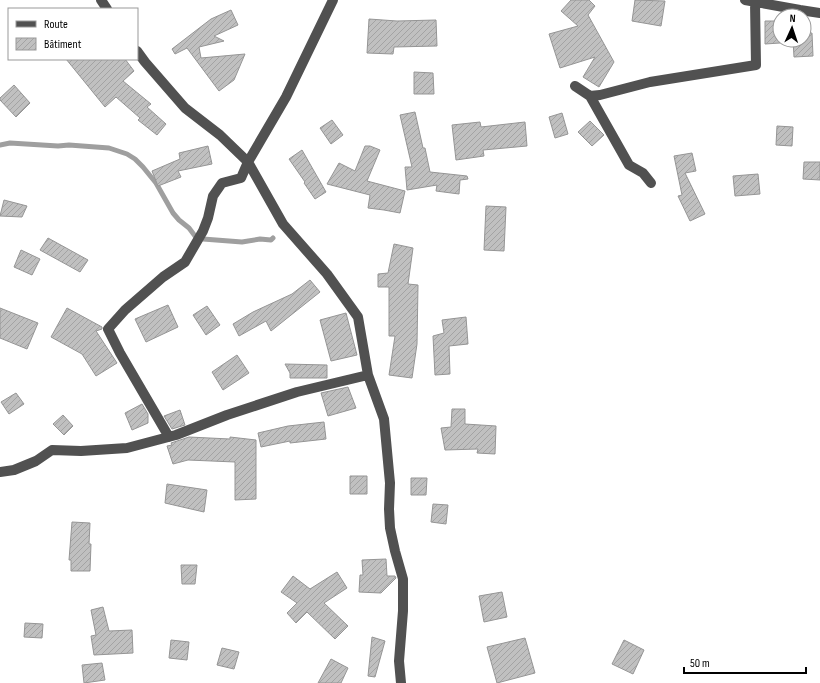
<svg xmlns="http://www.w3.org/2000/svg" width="820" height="683" viewBox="0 0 820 683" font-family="'Sofia Sans Condensed',sans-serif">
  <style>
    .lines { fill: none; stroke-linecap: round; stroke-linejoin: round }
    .stream { stroke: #9f9f9f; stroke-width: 5 }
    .building { fill: url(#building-hatch); stroke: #959595 }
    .minor { stroke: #515151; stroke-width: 10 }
  </style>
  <defs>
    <pattern id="building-hatch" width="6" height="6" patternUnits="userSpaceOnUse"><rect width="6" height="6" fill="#c0c0c0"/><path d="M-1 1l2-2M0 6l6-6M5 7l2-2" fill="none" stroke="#a3a3a3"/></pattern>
  </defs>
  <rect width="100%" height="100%" fill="#fff"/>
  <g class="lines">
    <path class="stream" d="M0,145L10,143L58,146L69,145L109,148L127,154L135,159L143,167L156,183L173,213L179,220L189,228L195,236L203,239L242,242L260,239L271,240L273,238"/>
  </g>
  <path class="building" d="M571,0H589L595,6L588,15L614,62L599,87L583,77L595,57L560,68L549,34L578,26L561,11Z
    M635,0L665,1L661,26L632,21Z
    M231,10L238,25L214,36L224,41L199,47L201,58L245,54L234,80L219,91L187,48L175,54L172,49L211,19Z
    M369,19L397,21L436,20L437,46L394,47L393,54L367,53Z
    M765,21H780V43L765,44Z
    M804,33H812L813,56L794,57L793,40H804Z
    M66,59H125L134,71L123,81L151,104L147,107L166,124L157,135L138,120L140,118L116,97L105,107Z
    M414,72L433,73L434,94H414Z
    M14,85L30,103L16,117L0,100V98Z
    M415,112L423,148H425L430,172L467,176L468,179L460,180L459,194L436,191L437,185L407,190L405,167H412L400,115Z
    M562,113L568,134L555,138L549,117Z
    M332,120L343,135L331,144L320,128Z
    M590,121L604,135L592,146L578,132Z
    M480,122L481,127L525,122L527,146L483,150L484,156L456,160L452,125Z
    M777,126L793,127L792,146L776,145Z
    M208,146L212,164L178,171L181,177L158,186L152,171L180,159L179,153Z
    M365,146H370L380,150L367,181L405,191L400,213L384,210L368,208L370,195L327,184L339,163L355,171Z
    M302,150L326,192L315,199L304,183L305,182L289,159Z
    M692,153L696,171L685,173L705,214L690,221L678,196L682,195L674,156Z
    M804,162H820V180L803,179Z
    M758,174L760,194L735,196L733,176Z
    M4,200L27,206L22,217L0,216Z
    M486,206L506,207L504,251L484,250Z
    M48,238L88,260L80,272L40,250Z
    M394,244L413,248L408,284L418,285L417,344L412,378L389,375L395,336H389V287H378V274L388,273Z
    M21,250L40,259L32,275L14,267Z
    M310,280L320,292L271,331L266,321L239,336L233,324L253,312L292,294Z
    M168,305L178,327L146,342L135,319Z
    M207,306L220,325L206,335L193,315Z
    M0,308L38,323L27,349L0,338Z
    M67,308L102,327V329L96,331L117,363L96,376L82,354L51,337Z
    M346,313L357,355L331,361L320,320Z
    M466,317L468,344L449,346L450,374L435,375L433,336L444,333L442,320Z
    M237,355L249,373L223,390L212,372Z
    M285,364L327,365V378H290V373Z
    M348,387L356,408L328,416L321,393Z
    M16,393L24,404L9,414L1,402Z
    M142,404L148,414V423L132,430L125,413Z
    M452,409H465V424L496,426L495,454L477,453L478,449L445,450L441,428L451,427Z
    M180,410L185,425L172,429L164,416Z
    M63,415L73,426L64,435L53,424Z
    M324,422L326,439L290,443V441L261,447L258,433L288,426Z
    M189,437L230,439V437L256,440V499L235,500V462L188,460L173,464L167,446L172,445L171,443Z
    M350,476H367V494H350Z
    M411,478H427L426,495H411Z
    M167,484L207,490L204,512L165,503Z
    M433,504L448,505L446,524L431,522Z
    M72,522L90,523L89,544H91L90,571H71V560H69Z
    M386,559L387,576H395L396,578L381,593L359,592L360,575H363L362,560Z
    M181,565H197L195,584H182Z
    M337,572L347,588L324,603L348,626L335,639L307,612L296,623L287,613L297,603L281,592L293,576L310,589Z
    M502,592L507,617L484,622L479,596Z
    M103,607L109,631L132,630L133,653L94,655L91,636L96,635L91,610Z
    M25,623L43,624L42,638L24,637Z
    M372,637L385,641L375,677L368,676Z
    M525,638L535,673L497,683L487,647Z
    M171,640L189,642L187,660L169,658Z
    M624,640L644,650L633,674L612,664Z
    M222,648L239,652L234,669L217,665Z
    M331,659L348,668L341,683H318Z
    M102,663L105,680L84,683L82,665Z"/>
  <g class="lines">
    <path class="minor" d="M101,0L107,9
      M745,0L800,10L820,13
      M137,51L145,62L185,108L220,135L248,162L283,224L327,274L358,317L368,375L384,419L390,483L389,509L390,528L395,551L403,579V611L399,661L401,683
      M575,86L590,96L600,95L650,82L756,65L755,2
      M590,96L629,165L643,173L651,183
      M169,437L120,353L108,329L125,310L163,277L185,262L203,231L208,218L213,196L222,183L241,178L248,162L286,97L333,0
      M0,472L14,470L36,461L52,450L81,451L127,448L176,435L227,415L297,392L368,375"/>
  </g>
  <rect x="8" y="8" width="130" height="52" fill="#ffffff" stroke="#999999"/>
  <rect x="16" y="21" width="20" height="6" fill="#515151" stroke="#999999"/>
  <text x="44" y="28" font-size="12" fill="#000000">Route</text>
  <rect x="16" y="38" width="20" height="12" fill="url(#building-hatch)" stroke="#999999"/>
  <text x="44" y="48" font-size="12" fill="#000000">Bâtiment</text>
  <g transform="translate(792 28) rotate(3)"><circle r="19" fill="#ffffff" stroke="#999999"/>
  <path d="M0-3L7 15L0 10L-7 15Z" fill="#000000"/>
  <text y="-6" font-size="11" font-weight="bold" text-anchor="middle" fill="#000000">N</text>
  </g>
  <path d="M684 667v6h122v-6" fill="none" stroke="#000000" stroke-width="2"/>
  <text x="690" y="667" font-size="12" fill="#000000" stroke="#ffffff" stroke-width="3" paint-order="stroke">50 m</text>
</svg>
